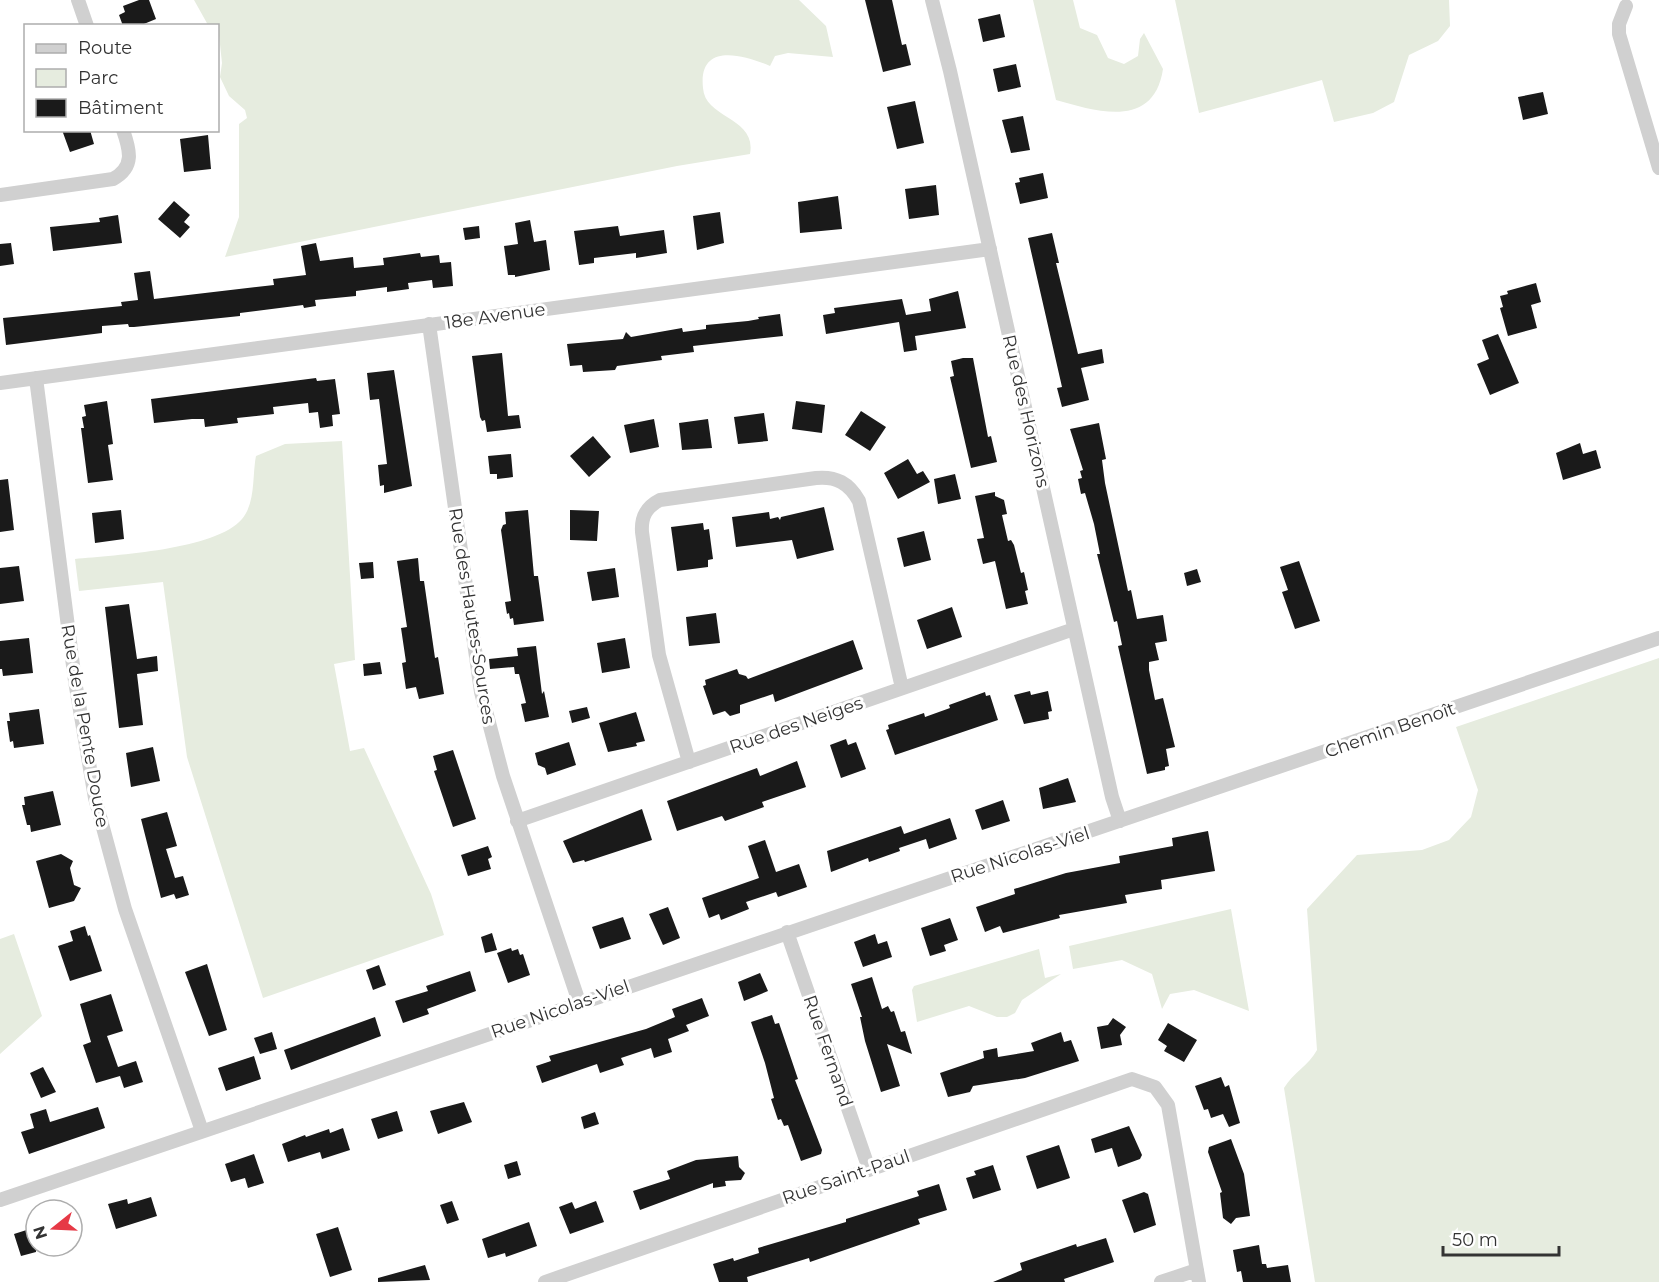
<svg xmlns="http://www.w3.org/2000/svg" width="1659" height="1282" viewBox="0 0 1659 1282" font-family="Montserrat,sans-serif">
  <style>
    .green { fill: #e6ecdf }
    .building { fill: #1a1a1a }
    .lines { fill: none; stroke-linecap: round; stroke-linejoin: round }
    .minor { stroke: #d0d0d0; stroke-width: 14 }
    .labels { text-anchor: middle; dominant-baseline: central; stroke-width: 6; stroke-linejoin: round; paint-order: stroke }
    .street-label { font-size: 18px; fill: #333; stroke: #fff }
  </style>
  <rect width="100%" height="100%" fill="#fff"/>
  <path class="green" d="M194,0H799L826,26L833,57L788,53L775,56L770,66C744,55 698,41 703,88C705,119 757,117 750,154L677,166L225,257L239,217V124L247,118L245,110L229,96L220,77L222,63L218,26L208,25Z
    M1033,0H1073L1080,28L1097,35L1108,58L1124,64L1138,56L1140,39L1144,33L1163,69C1154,129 1098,112 1056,100Z
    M1175,0H1449L1450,26L1438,41L1409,55L1394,102L1373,113L1334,122L1322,80L1199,113Z
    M342,441L355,660L334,664L350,751L364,748L431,894L444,935L263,998L187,757L163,582L79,591L75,559C115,555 216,550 242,519C256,502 252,476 256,456L285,444Z
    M1659,658V1282H1315L1284,1088C1293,1073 1309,1065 1317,1050L1307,909L1357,855L1422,850L1449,840L1471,817L1478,790L1456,727Z
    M1231,909L1249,1011L1194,990L1170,994L1162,1009L1152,974L1122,960L1073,969L1069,946Z
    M14,934L42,1016L0,1054V939Z
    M1039,949L1045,978L1061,974L1022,1000L1015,1013L1007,1017H997L969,1006L917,1022L912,990L914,986Z"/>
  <path class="building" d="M139,0H149L156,19L139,26H123L119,15L125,12L123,6Z
    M865,0H892L902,45L906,44L911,65L883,72Z
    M1000,14L1005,37L983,42L978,19Z
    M1016,64L1021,87L998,92L993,69Z
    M1543,92L1548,114L1523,120L1518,97Z
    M915,101L924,143L897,149L887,107Z
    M1023,116L1030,150L1011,153L1002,120Z
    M62,130H90L94,144L70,152Z
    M208,135L211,169L184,172L180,139Z
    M1043,173L1048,198L1020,204L1015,183L1020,182L1019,178Z
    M936,185L939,215L909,219L905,189Z
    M838,196L842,229L800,233L798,202Z
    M174,201L190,215L184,222L190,227L180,238L158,219Z
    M720,212L724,243L697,250L693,216Z
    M118,215L122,243L53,251L50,227L100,222L99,218Z
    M530,220L534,242L546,240L550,270L515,277V275H508L504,246L518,244L515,223Z
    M479,226L480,238L465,240L463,228Z
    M618,226L620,236L664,230L667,253L636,258V253L594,258V263L579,265L574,231Z
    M1052,233L1059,263H1056L1078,354L1102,349L1104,363L1081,368L1089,400L1062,407L1057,388L1062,387L1028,238Z
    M11,243L14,264L0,266V244Z
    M316,243L320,261L353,257L354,268L384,265L383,258L420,253L421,257L439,255L440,263L451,262L453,286L433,288L432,280L408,283L409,289L387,292V287L356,291V296L315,300L316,306L304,308L303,305L240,313V316L134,327H129L128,324L102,326V333L6,345L3,318L122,306L121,302L138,300L134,273L150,271L154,299L274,285L273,279L306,275L301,246Z
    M1536,283L1541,302L1531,305L1537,328L1508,336L1500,308L1503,307L1500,296L1508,294L1507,291Z
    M958,291L966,328L915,336L917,350L904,352L899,322L826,334L823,315L835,313L834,308L902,299L906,315L931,311L929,299Z
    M780,314L783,336L693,346L694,352L661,356L662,360L617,366L615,370L583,372L582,365L570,366L567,344L623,339L626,332L631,337L682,328L683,332L706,329V325L748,321L759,319L758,317Z
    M1498,334L1519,383L1490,395L1477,364L1489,359L1482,340Z
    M502,353L508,416L519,415L521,428L487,432L485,420L482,421L480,417L472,356Z
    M963,358H973L988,437L991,436L997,462L971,468L950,377L954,376L951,361Z
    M394,370L412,486L384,493V485L380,486L378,465L387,464L379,399L370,400L367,373Z
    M316,378L317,381L335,379L340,414L332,415L333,426L320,428L318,412L309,413L308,403L273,407L274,414L237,418L238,423L205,427L204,419H192L154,423L151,399Z
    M107,401L113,444L108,445L113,480L88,483L81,428H84L82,417L86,416L84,405Z
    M796,401L825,405L822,433L792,429Z
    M861,411L886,427L870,451L845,435Z
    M764,413L768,441L738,444L734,417Z
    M654,419L659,447L630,453L624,425Z
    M708,419L712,448L682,450L679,423Z
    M1099,423L1106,459L1102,460L1105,483L1128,591L1131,590L1137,619L1163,615L1167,641L1155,643L1159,660L1149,662V670L1155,700L1163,698L1175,747L1166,749L1169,766L1165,767V770L1147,774L1118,646L1122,645L1117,621L1114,622L1097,554H1100L1094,524L1085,493L1081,494L1078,479L1082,478L1080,471L1083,470L1070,429Z
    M593,436L611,457L589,477L570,456Z
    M1580,443L1583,454L1596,450L1601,468L1563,480L1556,453Z
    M511,454L513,477L497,479V474H490L488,456Z
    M908,459L917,474L923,471L930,482L898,499L884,473Z
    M955,474L961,499L938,504L934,479Z
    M8,479L14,530L0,532V480Z
    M995,492V496L1004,500L1007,514L1002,515L1008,541L1011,540L1014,545L1021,573L1024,572L1028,590L1025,591L1028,604L1006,609L995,561L983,564L977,539L984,538L975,496Z
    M824,507L834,550L797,559L792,540L736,547L732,517L769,512L770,519L778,517L780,520L781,517Z
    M121,510L124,539L95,543L92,513Z
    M528,510L534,576H538L544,621L514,625L513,618L510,619L509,613L507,614L505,602L511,601L501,530L503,525L506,524L505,512Z
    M570,510L599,511L597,541L570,540Z
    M703,523L704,530L709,529L713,559L708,560V567L677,571L671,527Z
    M924,531L931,560L904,567L897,538Z
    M418,558L420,581H424L435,658L438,657L444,694L419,699L416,687L406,689L402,663L406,662L401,628L407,627L397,561Z
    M1299,561L1320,621L1295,629L1282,592L1288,590L1280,567Z
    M373,562L374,578L361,579L359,563Z
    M19,566L24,601L0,604V568Z
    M615,568L619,597L592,601L587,572Z
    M1197,569L1201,582L1187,586L1184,573Z
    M129,604L137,659L157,656L158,671L137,674L143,725L119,728L105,607Z
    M952,607L962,637L927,649L917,620Z
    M716,613L720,643L689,646L686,617Z
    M29,638L33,673L3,676L2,669H0V641Z
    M625,638L630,668L602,673L597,643Z
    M853,640L863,669L775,702L773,694L740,705V713L730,716L725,711L713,715L703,686L706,685L705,680L737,669L739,674L746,676L748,679Z
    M536,646L542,694L544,691L549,717L525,722L521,704L526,703L519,674H515L514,667L490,669L489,659L518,656L517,648Z
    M380,662L382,674L364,676L363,664Z
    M1030,691L1031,695L1048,691L1052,711L1048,712L1049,719L1024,724L1014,695Z
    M985,692L986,696L990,695L998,720L895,755L886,730L889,729L888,725L924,713L925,717L950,708L949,705Z
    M587,707L590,718L572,723L569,711Z
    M39,709L44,744L14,748L13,741L10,742L7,721H10L9,713Z
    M636,712L645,741L636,743L637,746L608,752L599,723Z
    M846,739L848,745L856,742L866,769L841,778L830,745Z
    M569,742L576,765L547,775L545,768L538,765L535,753Z
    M153,747L160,781L131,787L126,753Z
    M453,750L476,819L453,827L434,771L437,770L433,756Z
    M797,761L806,787L762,802L764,807L725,821L722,816L677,831L667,801L757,768L760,776Z
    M1068,778L1076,802L1043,809L1039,788Z
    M53,791L61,825L31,832L30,825H27L22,805H25L24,797Z
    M1003,800L1010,821L982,830L975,810Z
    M642,809L652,840L585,862L584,860L573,863L563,841Z
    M167,812L177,846L166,849L175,878L183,876L189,895L176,899L174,894L161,898L141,819Z
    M950,818L957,839L929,849L926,839L899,848L900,851L869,862L868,858L831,872L827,851L901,826L904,834Z
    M1208,831L1215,871L1161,880L1162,889L1125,895L1127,903L1059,915L1060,918L1003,933L1000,926L985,932L976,907L1015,894L1014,889L1066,873L1120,863L1119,856L1173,846L1172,838Z
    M765,840L776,872L799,864L807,887L778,897L776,892L746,902L749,909L721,920L719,914L709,918L702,898L759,878L748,846Z
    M488,846L492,857L488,859L491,869L468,876L461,855Z
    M61,854L73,861L70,868L74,885L81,888L74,901L49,908L36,861Z
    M668,907L680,938L663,945L649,914Z
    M623,917L631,939L600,949L592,927Z
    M950,918L958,940L944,945L946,951L930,956L921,928Z
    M85,926L88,936L90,935L102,971L70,981L58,946L73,941L70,931Z
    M492,933L497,950L485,953L481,937Z
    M875,934L878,944L887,941L892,957L863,967L854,942Z
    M511,948L512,951L518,949L520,955L523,954L530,975L508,983L497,953Z
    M207,964L227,1030L209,1036L185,972Z
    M379,965L386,985L373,990L366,970Z
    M470,971L476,991L427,1009L429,1014L403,1023L395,1001L428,991L426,986Z
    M760,973L768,991L744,1001L738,982Z
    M872,977L882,1009L888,1006L891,1012L894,1011L901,1032L905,1031L912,1054L887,1044L900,1086L881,1092L865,1041L860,1017H862L851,984Z
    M111,994L123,1031L107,1036L118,1067L136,1061L143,1082L124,1088L120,1076L96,1083L83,1045L91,1042L80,1004Z
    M702,998L709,1016L686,1025L689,1031L668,1039L672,1052L654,1058L651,1048L621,1058L624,1065L600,1073L597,1064L542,1083L536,1066L551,1061L549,1056L646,1029L675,1017L672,1009Z
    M772,1015L775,1024L779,1023L798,1079L795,1080L822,1150L821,1154L801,1161L788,1125L784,1126L781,1119L778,1120L771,1099L774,1098L765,1063L751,1022Z
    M375,1017L381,1036L291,1070L284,1050Z
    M1113,1018L1126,1027L1120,1035L1122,1045L1101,1049L1097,1027L1108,1025Z
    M1168,1023L1197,1040L1184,1062L1164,1051L1167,1046L1158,1040Z
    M272,1032L277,1049L260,1054L254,1038Z
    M1061,1032L1064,1042L1071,1040L1079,1061L1025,1078L973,1086L970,1092L948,1097L940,1073L984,1058L983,1051L997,1048L998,1057L1034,1051L1031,1043Z
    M254,1056L261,1079L226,1091L218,1068Z
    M43,1067L56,1092L41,1098L30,1073Z
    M1221,1077L1225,1087L1229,1085L1240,1123L1229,1127L1223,1114L1211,1118L1208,1109L1204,1110L1195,1086Z
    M464,1102L472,1122L438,1134L430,1111Z
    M98,1107L105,1128L29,1154L21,1132L34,1128L30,1114L46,1109L50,1122Z
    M397,1111L403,1131L378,1139L371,1119Z
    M595,1112L599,1124L584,1129L581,1117Z
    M1129,1126L1142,1155L1140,1159L1118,1167L1112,1148L1095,1153L1091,1139Z
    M343,1128L350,1150L322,1159L320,1152L288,1162L282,1144L305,1135L306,1137L329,1129L330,1133Z
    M1231,1139L1244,1174L1250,1216L1236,1218L1231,1224L1223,1218L1220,1193L1222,1192L1208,1152L1209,1147Z
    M1059,1145L1070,1178L1037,1189L1026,1156Z
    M254,1154L264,1183L248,1188L245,1178L231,1182L225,1164Z
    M738,1156L739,1167L745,1173L741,1180L725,1181L726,1186L713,1188V1183L640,1210L633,1191L670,1179L667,1171L696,1160Z
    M517,1161L521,1175L508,1179L504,1165Z
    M993,1165L1001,1190L973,1199L966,1178L976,1175L974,1171Z
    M939,1184L947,1210L918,1219L920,1224L810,1262L809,1258L747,1277L748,1282H719L713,1264L733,1258L734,1261L759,1253L758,1248L846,1222V1219L919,1196L917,1191Z
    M1144,1192L1148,1194L1156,1225L1134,1233L1122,1200Z
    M151,1197L157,1216L116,1229L108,1204L127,1199L128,1204Z
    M452,1201L459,1220L447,1224L440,1205Z
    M596,1201L604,1222L570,1234L559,1207L572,1202L575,1209Z
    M529,1222L537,1246L506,1257L505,1253L488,1258L482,1239Z
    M36,1227V1252L21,1256L14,1234Z
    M338,1227L352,1270L330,1277L316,1234Z
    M1106,1238L1114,1262L1064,1279L1065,1282H993L1022,1270L1020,1263L1076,1244L1077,1247Z
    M1259,1245L1262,1264H1266L1267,1268L1288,1265L1291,1282H1243L1241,1271L1237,1272L1233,1250Z
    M425,1265L430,1280L378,1282V1278Z"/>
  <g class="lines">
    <path class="minor" d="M78,0L87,26
      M932,0L950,71L1112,797L1120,821
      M1626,6L1619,24V34L1659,168
      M0,195L113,179C135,167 130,150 123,130
      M429,324L481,692L503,776L579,1002
      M36,378L75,681L95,798L125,909L202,1131
      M0,383L990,249
      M689,762L659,655L642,532C641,517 646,507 660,500L816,478C836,476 849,483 859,501L902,688
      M517,821L1074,629
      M787,932L869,1169
      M0,1200L1659,638
      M545,1282L1132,1079L1155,1087L1168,1105L1199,1282
      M1161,1282L1197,1270"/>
  </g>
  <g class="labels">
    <g class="street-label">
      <text transform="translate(495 316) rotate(-8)">18e Avenue</text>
      <text transform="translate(1026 411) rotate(77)">Rue des Horizons</text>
      <text transform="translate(472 616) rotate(81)">Rue des Hautes-Sources</text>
      <text transform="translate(796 725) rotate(-19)">Rue des Neiges</text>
      <text transform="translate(85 726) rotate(80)">Rue de la Pente Douce</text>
      <text transform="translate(1390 730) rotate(-19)">Chemin Benoît</text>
      <text transform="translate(1020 855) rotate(-18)">Rue Nicolas-Viel</text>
      <text transform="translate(560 1009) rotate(-19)">Rue Nicolas-Viel</text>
      <text transform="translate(828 1051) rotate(71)">Rue Fernand</text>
      <text transform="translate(846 1177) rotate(-19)">Rue Saint-Paul</text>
    </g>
  </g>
  <rect x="24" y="24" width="195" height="108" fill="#ffffff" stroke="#adadad" stroke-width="1.5"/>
  <rect x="36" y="44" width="30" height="9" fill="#d0d0d0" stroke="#adadad" stroke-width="1.5"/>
  <text x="78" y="54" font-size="18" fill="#333333">Route</text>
  <rect x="36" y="69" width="30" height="18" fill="#e6ecdf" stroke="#adadad" stroke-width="1.5"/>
  <text x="78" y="84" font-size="18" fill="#333333">Parc</text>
  <rect x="36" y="99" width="30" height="18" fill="#1a1a1a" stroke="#adadad" stroke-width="1.5"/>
  <text x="78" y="114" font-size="18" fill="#333333">Bâtiment</text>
  <g transform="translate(54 1228) rotate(252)"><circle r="28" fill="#ffffff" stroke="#adadad" stroke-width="1.5"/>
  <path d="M0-4.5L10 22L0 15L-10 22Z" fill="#e63946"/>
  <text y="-9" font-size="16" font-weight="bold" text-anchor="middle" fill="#333333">N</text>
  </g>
  <path d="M1443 1246v9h116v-9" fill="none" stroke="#333333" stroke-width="3"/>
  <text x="1452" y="1246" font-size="18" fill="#333333" stroke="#ffffff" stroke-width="4.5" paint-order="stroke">50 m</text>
</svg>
